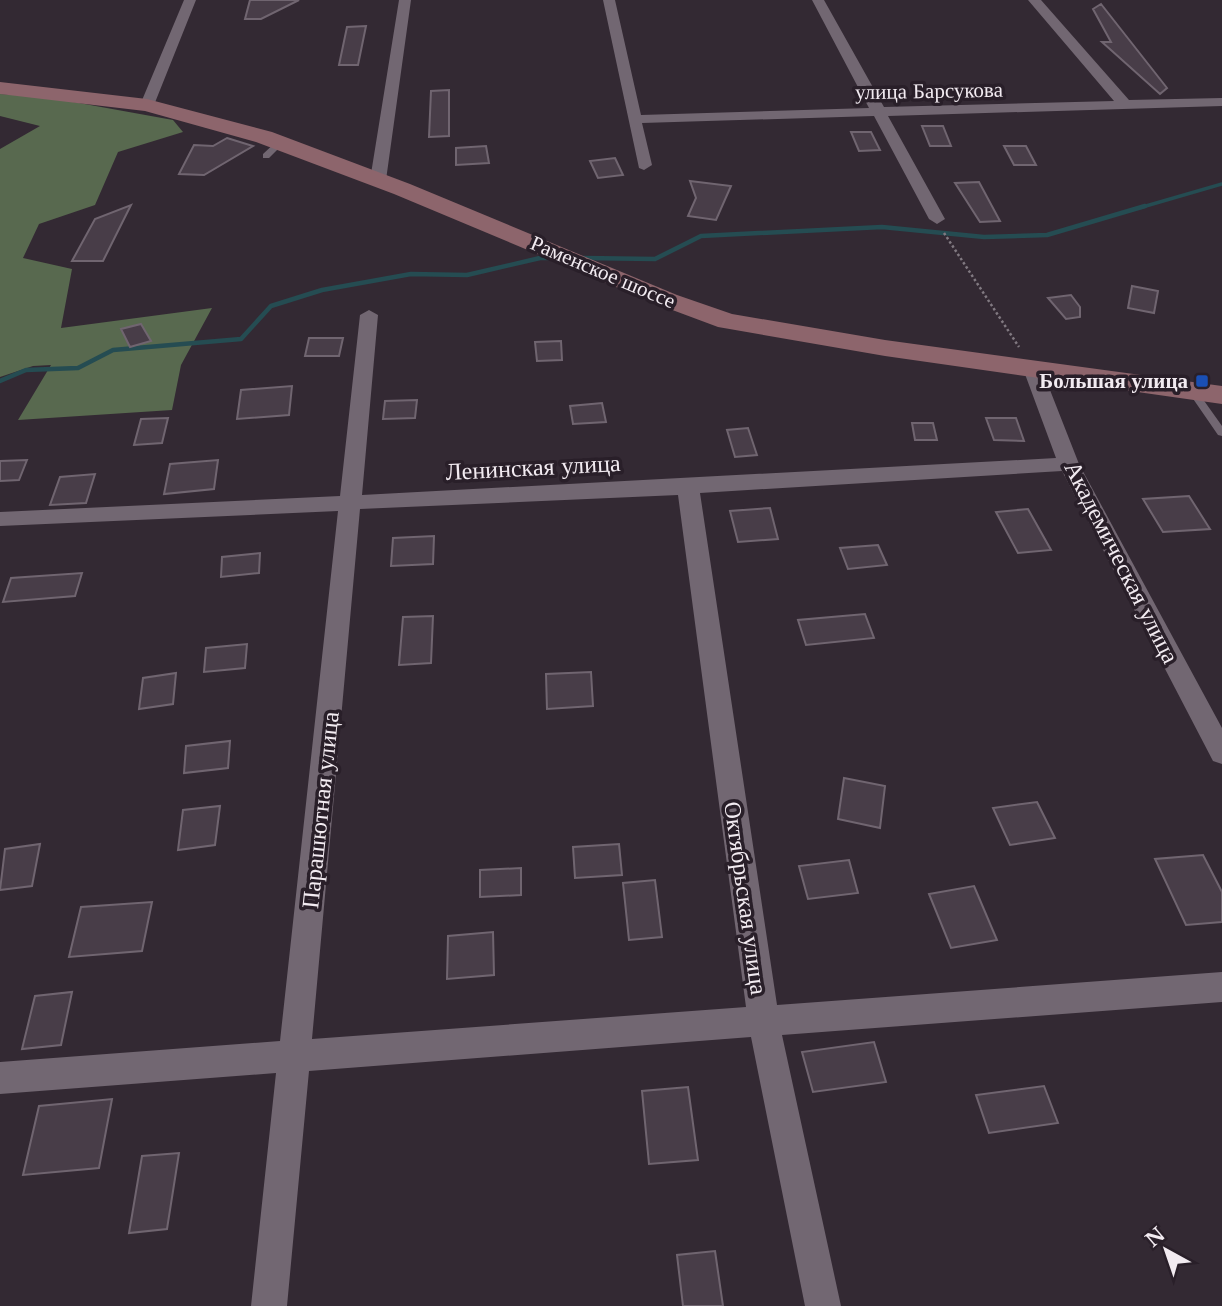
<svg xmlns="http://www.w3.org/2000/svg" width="1222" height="1306" viewBox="0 0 1222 1306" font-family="'Libre Baskerville',serif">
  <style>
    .forest { fill: #58694f }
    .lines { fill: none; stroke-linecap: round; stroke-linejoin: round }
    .stream-far1 { stroke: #254c52; stroke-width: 3.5 }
    .stream { stroke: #254c52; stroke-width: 4.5 }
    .building { fill: #483d48; stroke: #706570; stroke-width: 2 }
    .path { stroke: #817981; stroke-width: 2.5; stroke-dasharray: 2.5 2.5; stroke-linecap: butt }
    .lane { fill: #726772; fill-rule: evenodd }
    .street { fill: #726772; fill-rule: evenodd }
    .secondary { fill: #8d656c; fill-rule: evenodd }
    .transit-dot { fill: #1a4fb4; stroke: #291f29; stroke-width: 2.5 }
    .labels { text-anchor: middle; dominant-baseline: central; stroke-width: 7; stroke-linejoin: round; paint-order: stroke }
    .far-street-label { font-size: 21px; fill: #f2ebf1; stroke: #291f29 }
    .far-poi-label { font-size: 21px; font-weight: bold; fill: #f2ebf1; stroke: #291f29; text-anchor: end }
    .street-label { font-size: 24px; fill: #f2ebf1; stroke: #291f29 }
  </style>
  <rect width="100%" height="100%" fill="#332933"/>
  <path class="forest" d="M0,94L46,97L173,120L183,132L118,152L95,205L39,224L23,258L72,269L61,328L212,308L181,365L172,410L18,420L51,365L33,366L0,377V149L40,126L0,116Z"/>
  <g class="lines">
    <path class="stream-far1" d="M1139,208L1222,184"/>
    <path class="stream" d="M583,258L655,259L701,236L882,227L984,237L1047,235L1145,206
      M0,381L26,370L78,368L113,350L241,339L271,306L322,290L411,274L467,275L540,258H554"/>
  </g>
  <path class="building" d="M250,0H299L261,19H245Z
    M1101,4L1167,88L1160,94L1102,42H1111L1093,9Z
    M366,26L358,65H339L347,27Z
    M449,90V136L429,137L431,91Z
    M922,126H943L951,146H930Z
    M851,132H871L880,150L859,151Z
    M227,138L253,146L204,175L179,174L194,145L213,146Z
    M486,146L489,163L456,165V148Z
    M1004,146H1026L1036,165H1014Z
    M615,158L623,175L598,178L590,161Z
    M690,181L731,186L716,220L688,216L696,198Z
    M979,182L1000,221L980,222L955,183Z
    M131,205L103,261H72L95,219Z
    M1132,286L1158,291L1154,313L1128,308Z
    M1071,295L1080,307V317L1066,319L1048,298Z
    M141,324L151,341L130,347L121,329Z
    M309,338H343L339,356H305Z
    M561,341L562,360L537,361L535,342Z
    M292,386L289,415L237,419L241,390Z
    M417,400L415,418L383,419L385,401Z
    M602,403L606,422L573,424L570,406Z
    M168,418L162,443L134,445L141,419Z
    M986,418H1016L1024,441L994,440Z
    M912,423H933L937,440H915Z
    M748,428L757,455L735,457L727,430Z
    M27,460L19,480L0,481V461Z
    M218,460L214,489L164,494L170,464Z
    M95,474L86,503L50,505L60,477Z
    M1189,496L1210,529L1163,532L1143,499Z
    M770,508L778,539L738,542L730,511Z
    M1028,509L1051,550L1018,553L996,512Z
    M434,536L433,564L391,566L393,538Z
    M878,545L887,565L848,569L840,548Z
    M260,553L259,573L221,577L222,557Z
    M82,573L75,596L3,602L11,578Z
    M865,614L874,638L806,645L798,620Z
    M433,616L431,663L399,665L403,617Z
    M247,644L245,668L204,672L206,648Z
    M591,672L593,706L547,709L546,674Z
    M176,673L173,704L139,709L143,678Z
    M230,741L228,768L184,773L186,746Z
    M844,778L885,786L880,828L838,819Z
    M1037,802L1055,838L1010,845L993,808Z
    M220,806L215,845L178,850L183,810Z
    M40,844L32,886L0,890L5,849Z
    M619,844L622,875L575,878L573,847Z
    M1203,855L1222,892V922L1186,925L1155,859Z
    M849,860L858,893L808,899L799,866Z
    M521,868V895L480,897V870Z
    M655,880L662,937L629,940L623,883Z
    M974,886L997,940L951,948L929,894Z
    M152,902L142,951L69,957L81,907Z
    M493,932L494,975L447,979L448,936Z
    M72,992L61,1045L22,1049L35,996Z
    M874,1042L886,1082L813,1092L802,1052Z
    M1044,1086L1058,1123L989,1133L976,1095Z
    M688,1087L698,1160L649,1164L642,1091Z
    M112,1099L99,1168L23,1175L39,1106Z
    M179,1153L167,1229L129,1233L142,1156Z
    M715,1251L723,1306H683L677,1255Z"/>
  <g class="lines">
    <path class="path" d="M944,233L1019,347"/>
    <path class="lane" d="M277,141L284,143L269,158H263V154Z
      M1192,387L1195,388L1222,426V436L1218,435L1187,390Z"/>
    <path class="street" d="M184,0H196L154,105L142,108L140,105Z
      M399,0H411L386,180L378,185L370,180Z
      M603,0H615L641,115L869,108L812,0H824L884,107L1114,101L1028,0H1041L1129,100L1222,98V106L888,116L945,219L937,224L929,219L874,116L642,123L652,165L644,170L639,168Z
      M369,310L378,315L362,495L1056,458L1022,366L1025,362H1039L1079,464L1222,728V764L1213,761L1062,471L700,493L777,1005L1222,972V1002L782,1035L841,1306H805L751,1037L309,1071L287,1306H251L276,1073L0,1094V1062L280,1041L338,511L0,526V512L340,496L360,315ZM678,495L746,1007L312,1039L360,509Z"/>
    <path class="secondary" d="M0,82L147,99L272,132L410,184L677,295L732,314L885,340L1222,386V404L885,356L718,327L659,305L394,194L256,142L145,111L0,94Z"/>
  </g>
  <rect class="transit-dot" x="1195" y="374" width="14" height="14" rx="3.5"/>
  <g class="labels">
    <g class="far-street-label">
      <text transform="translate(929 91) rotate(-1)">улица Барсукова</text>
      <text transform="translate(603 272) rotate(23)">Раменское шоссе</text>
    </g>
    <g class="far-poi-label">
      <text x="1188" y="381">Большая улица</text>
    </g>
    <g class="street-label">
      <text transform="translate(533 467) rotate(-3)">Ленинская улица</text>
      <text transform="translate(1122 562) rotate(63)">Академическая улица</text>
      <text transform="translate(320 810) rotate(-84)">Парашютная улица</text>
      <text transform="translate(746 898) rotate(82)">Октябрьская улица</text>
    </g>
  </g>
  <g transform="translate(1166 1250) rotate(320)" stroke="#291f29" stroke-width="5" paint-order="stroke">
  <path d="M0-5L12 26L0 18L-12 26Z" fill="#f2ebf1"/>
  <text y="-10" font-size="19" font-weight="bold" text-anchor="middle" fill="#f2ebf1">N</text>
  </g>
</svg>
